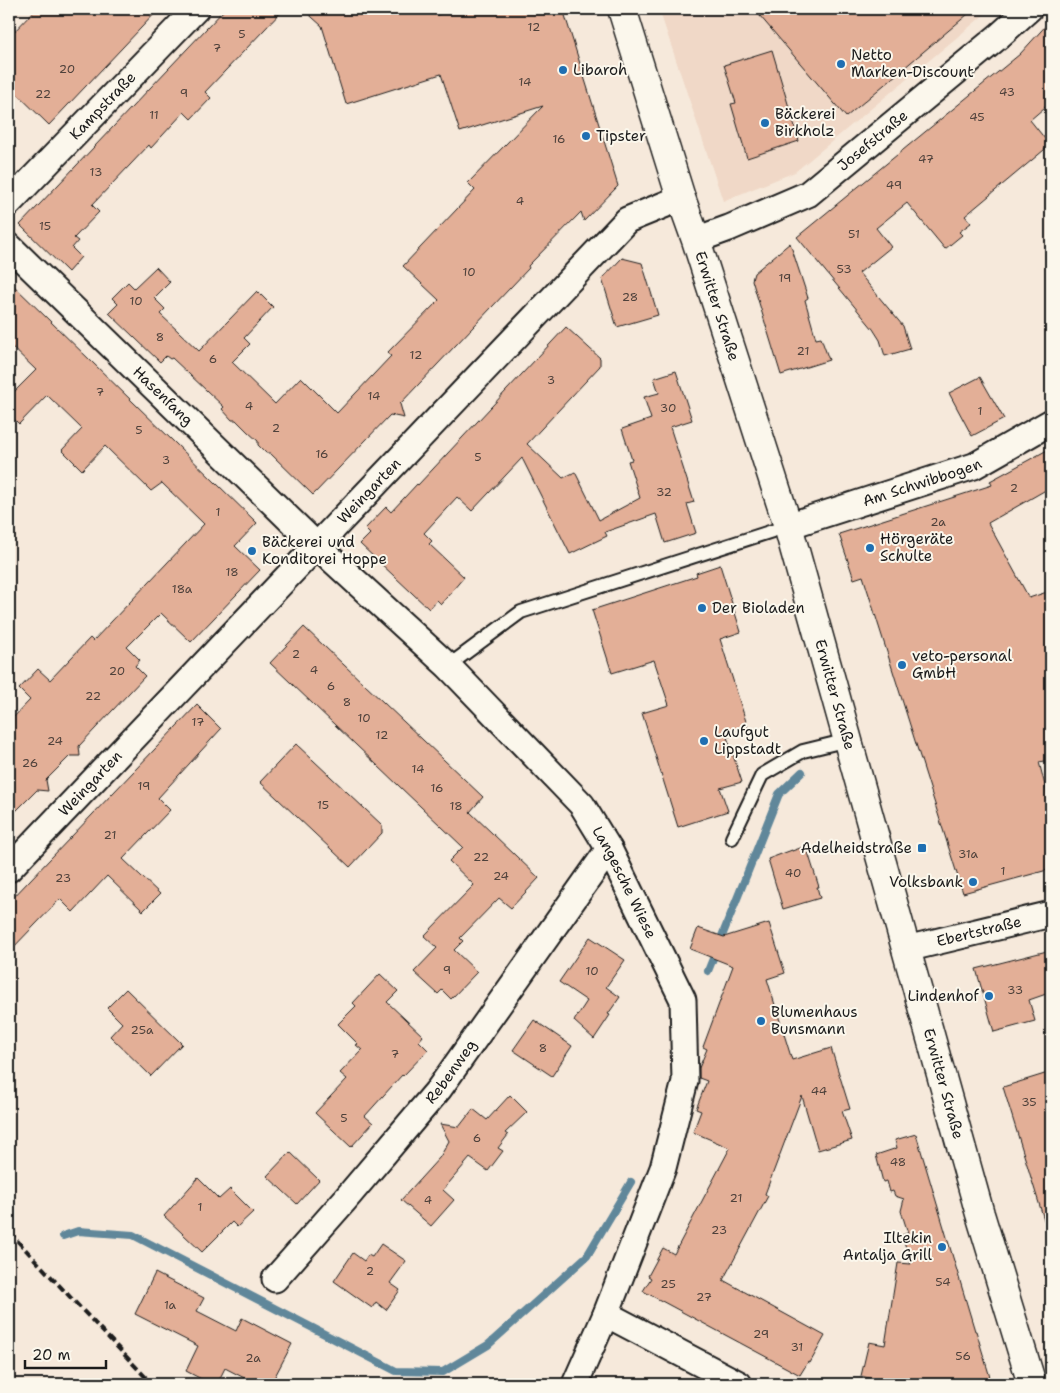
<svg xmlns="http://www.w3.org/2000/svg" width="1060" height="1393" viewBox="0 0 1060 1393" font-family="'Shantell Sans',sans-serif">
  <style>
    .built { fill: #f0d8c7 }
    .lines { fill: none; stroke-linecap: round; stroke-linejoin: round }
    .stream { stroke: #60879a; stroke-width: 8 }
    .building { fill: #e3af97; stroke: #1c1c1c }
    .service-casing { stroke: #1c1c1c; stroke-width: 16 }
    .minor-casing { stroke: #1c1c1c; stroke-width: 29 }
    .tertiary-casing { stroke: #1c1c1c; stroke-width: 31 }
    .service { stroke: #fbf7ec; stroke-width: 12 }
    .minor { stroke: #fbf7ec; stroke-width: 25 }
    .tertiary { stroke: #fbf7ec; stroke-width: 28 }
    .rail { stroke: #1c1c1c; stroke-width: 4; stroke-dasharray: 8 4; stroke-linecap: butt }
    .poi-dot { fill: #1f6fb2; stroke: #fbf7ec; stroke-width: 2 }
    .labels { text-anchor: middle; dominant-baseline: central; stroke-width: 4; stroke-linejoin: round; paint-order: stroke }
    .number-label { font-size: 12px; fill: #4e413b }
    .poi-label { font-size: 15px; fill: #1c1c1c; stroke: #fbf7ec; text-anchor: start }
    .street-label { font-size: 15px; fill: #1c1c1c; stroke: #fbf7ec }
  </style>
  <rect width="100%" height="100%" fill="#f6e9db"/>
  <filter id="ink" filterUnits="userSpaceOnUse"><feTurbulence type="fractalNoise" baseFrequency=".02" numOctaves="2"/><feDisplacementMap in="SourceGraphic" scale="10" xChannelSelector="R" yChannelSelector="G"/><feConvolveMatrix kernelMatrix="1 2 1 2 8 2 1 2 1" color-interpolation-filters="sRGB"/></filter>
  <g filter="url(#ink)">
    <path class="built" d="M659,9H991L795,172L723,201Z"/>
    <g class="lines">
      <path class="stream" d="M708,971L779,794L802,772
        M63,1236L78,1231L133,1235L396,1371L443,1372L488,1345L587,1256L631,1182"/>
    </g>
    <path class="building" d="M36,9H159L49,125L9,86V37Z
      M225,9H284L205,92L211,98L191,119L184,112L151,148L149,145L92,205L99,212L74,238L78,241L72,248L81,257L68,272L20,225Z
      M303,9H435L437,15L455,9H563L618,186L584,221L581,212L528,266L529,268L400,404L404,418L390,415L313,495L270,453H266L258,445V441L248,432L236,420H232L222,409L224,407L172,358L170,359L166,356L160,362L109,313L118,304L112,298L128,282L134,288L156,267L170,282L154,298L165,309L160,314L199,351L257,291L273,307L244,338L250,344L232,362L275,404L301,377L337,413L391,356L387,353L439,300L403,266L475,190L468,183L543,106L460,132L441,74L346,104L322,26Z
      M754,9H974L846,117Z
      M1051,20V102L1030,120L1050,145L965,216L971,223L959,232L962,235L945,249L907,203L876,228L891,247L859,273L903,326L910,349L885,356L880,340L873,329L797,237L1020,54Z
      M772,50L799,141L747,158L731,104L736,103L724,65Z
      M790,243L808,298L805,300L816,339L821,338L829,360L781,375L752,280L754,273Z
      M622,258L642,263L658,315L617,327L602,279Z
      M9,281L257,523L235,546L260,570L191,642L161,613L127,647L140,660L135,666L145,676L79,746L80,756H70L46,780L48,791L37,790L9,818V722L30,700L19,689L38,669L50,680L90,638L93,641L204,524L162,483L151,491L105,446L82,470L62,450L82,429L47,395L19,424L9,414V397L36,370L9,344Z
      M566,327L600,358V366L527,444L563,478L575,472L599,520L640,498L628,461L632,460L622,429L651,419L644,397L659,393L654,378L676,371L692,420L670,427L694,502L687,504L696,533L665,543L656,514L605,532L607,536L570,554L522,458L472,511L457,497L424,533L432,541L429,544L464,577L441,604L437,600L429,609L360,544L370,534L365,529L386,507L391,512L417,484L418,485Z
      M980,377L1004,419L972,436L949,393Z
      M1051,448V487L988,523L1029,598L1047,592L1051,605V760L1039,762L1051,809V869L963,893L863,576L854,579L839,534L992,485L990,481Z
      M720,565L741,632L720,639L749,731L727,737L742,782L720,788L728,811L678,827L642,713L669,705L654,660L612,673L592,610L697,576L696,573Z
      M304,627L483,797L470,812L539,878L511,908L499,898L460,938L463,941L454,950L477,972L451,999L442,990L438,994L414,972L437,948L424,936L474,885L449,861L463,847L270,663Z
      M197,705L221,729L158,798L170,810L123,859L160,894L143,911L107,876L73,912L60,899L9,952V902Z
      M296,744L382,825V833L350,867L260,782Z
      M806,846L819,887H817L820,898L783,909L768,859L792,850V851Z
      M769,923L785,973L767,979L792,1060L831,1048L850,1109L842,1111L852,1140L818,1150L802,1096L765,1194L768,1196L723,1280L825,1336L810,1363L808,1362L800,1375L643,1291L651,1278L648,1276L663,1248L674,1254L730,1148L693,1132L701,1111L696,1109L707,1081L699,1078V1068L707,1049L703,1047L733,966L690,949L698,928L724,937Z
      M590,937L625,960L606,987L620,997L608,1014L610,1015L594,1039L574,1021L587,1001L559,982Z
      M1051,950V985L1047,986L1049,993L1029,1000L1035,1021L994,1032L976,969Z
      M380,974L398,991L387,1002L423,1036L419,1041L428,1050L403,1076L402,1075L365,1116L373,1123L351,1147L315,1113L347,1079L340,1073L362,1050L356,1045L358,1044L338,1024L356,1006L353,1003Z
      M126,989L182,1044L151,1076L110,1036L122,1023L107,1008Z
      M534,1020L572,1046L552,1076L513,1050Z
      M1051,1072V1225L1046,1226L1003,1087Z
      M510,1095L527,1112L505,1133L508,1135L498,1148L503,1151L488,1171L470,1158L443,1190L454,1200L431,1226L401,1200L440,1157L449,1141L440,1124L459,1127L473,1109L487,1120Z
      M916,1134L975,1331H976L992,1384H892L861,1376L869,1342L885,1345L898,1263L911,1264L902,1235L908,1233L901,1211L904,1199L895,1196L893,1191L890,1192L887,1181L883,1182L876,1155L897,1148L895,1140Z
      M290,1152L319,1180L297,1204L267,1176Z
      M198,1178L219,1199L230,1189L253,1212L237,1227L232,1222L202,1252L164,1216Z
      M381,1244L406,1261L390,1283L400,1290L386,1310L376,1302L372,1308L334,1281L353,1253L364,1261L368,1255L372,1257Z
      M155,1273L204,1298L197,1311L236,1331L242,1318L292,1344L273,1380L256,1384L225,1368L217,1384H211L186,1371L198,1346L135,1314Z"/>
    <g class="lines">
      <defs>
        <path id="service" d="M448,666L521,612L788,526
          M732,838L762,775L803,751L848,740"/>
        <g id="minor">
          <path id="s1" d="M9,203L196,9"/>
          <path id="s2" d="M696,240L729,228L808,194L999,36L1029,9"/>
          <path id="s3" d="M9,246L317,546L448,666L582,805L609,849L683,1000L685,1081L663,1168L606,1314L575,1384"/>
          <path id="s4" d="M788,526L974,466L1051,422"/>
          <path id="s5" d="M9,869L627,220L681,198"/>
          <path id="s6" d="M906,949L1051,914"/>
          <path id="s7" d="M275,1279L344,1201L439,1089L609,849"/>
          <path d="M606,1314L739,1384"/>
        </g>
        <g id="tertiary">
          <path id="s8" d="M622,9L681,198L696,240L788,526L980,1214L1032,1384"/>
        </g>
      </defs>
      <use href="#service" class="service-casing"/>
      <use href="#minor" class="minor-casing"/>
      <use href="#tertiary" class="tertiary-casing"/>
      <use href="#service" class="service"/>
      <use href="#minor" class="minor"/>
      <use href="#tertiary" class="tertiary"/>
      <path class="rail" d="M9,1232L152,1384"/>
    </g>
  </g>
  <g class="poi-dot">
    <circle cx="841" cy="64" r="5"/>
    <circle cx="563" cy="70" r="5"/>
    <circle cx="765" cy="123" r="5"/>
    <circle cx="586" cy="136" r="5"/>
    <circle cx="870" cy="548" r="5"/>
    <circle cx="252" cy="551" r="5"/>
    <circle cx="702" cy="608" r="5"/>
    <circle cx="902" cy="665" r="5"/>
    <circle cx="704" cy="741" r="5"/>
    <rect x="917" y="843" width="10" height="10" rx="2.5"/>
    <circle cx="973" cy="882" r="5"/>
    <circle cx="989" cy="996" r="5"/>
    <circle cx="761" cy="1021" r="5"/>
    <circle cx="942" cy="1247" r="5"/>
  </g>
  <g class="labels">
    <g class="number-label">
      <text x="534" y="27">12</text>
      <text x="242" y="34">5</text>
      <text x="217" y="48">7</text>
      <text x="67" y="69">20</text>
      <text x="525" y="82">14</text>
      <text x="1007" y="92">43</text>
      <text x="184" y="93">9</text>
      <text x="43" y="94">22</text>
      <text x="154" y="115">11</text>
      <text x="977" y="117">45</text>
      <text x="559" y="139">16</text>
      <text x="926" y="159">47</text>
      <text x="96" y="172">13</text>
      <text x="894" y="185">49</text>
      <text x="520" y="201">4</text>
      <text x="45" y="226">15</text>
      <text x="854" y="234">51</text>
      <text x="844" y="269">53</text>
      <text x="469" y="272">10</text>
      <text x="785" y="278">19</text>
      <text x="630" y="297">28</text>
      <text x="136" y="301">10</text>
      <text x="160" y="337">8</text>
      <text x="803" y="351">21</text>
      <text x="416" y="355">12</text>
      <text x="213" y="359">6</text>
      <text x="551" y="380">3</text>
      <text x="100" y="392">7</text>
      <text x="374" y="396">14</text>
      <text x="249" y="406">4</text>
      <text x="668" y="408">30</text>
      <text x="980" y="411">1</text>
      <text x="276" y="428">2</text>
      <text x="139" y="430">5</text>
      <text x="322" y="454">16</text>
      <text x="478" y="457">5</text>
      <text x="166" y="460">3</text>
      <text x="1014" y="488">2</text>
      <text x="664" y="492">32</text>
      <text x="218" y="512">1</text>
      <text x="938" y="522">2a</text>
      <text x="232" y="572">18</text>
      <text x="182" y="589">18a</text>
      <text x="296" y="654">2</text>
      <text x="314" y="670">4</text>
      <text x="117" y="671">20</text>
      <text x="331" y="686">6</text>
      <text x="93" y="696">22</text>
      <text x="347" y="702">8</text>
      <text x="364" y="718">10</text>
      <text x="198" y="722">17</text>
      <text x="382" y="735">12</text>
      <text x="55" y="741">24</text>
      <text x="30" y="763">26</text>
      <text x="418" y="769">14</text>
      <text x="144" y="786">19</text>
      <text x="437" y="788">16</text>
      <text x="323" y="805">15</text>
      <text x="456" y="806">18</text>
      <text x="110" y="835">21</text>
      <text x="968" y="854">31a</text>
      <text x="481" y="857">22</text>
      <text x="1003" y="871">1</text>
      <text x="793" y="873">40</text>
      <text x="501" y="876">24</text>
      <text x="63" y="878">23</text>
      <text x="447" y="970">9</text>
      <text x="592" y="971">10</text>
      <text x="1015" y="990">33</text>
      <text x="142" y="1030">25a</text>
      <text x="543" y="1048">8</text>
      <text x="395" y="1054">7</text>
      <text x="819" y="1091">44</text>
      <text x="1029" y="1102">35</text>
      <text x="344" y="1118">5</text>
      <text x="477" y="1138">6</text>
      <text x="898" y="1162">48</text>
      <text x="736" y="1198">21</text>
      <text x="428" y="1200">4</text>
      <text x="200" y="1207">1</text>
      <text x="719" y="1230">23</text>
      <text x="370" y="1271">2</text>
      <text x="943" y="1282">54</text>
      <text x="668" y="1284">25</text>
      <text x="704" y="1297">27</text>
      <text x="170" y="1305">1a</text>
      <text x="761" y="1334">29</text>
      <text x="797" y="1347">31</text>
      <text x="963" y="1356">56</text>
      <text x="253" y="1358">2a</text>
    </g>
    <g class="poi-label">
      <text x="851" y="55">Netto<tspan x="851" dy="17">Marken-Discount</tspan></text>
      <text x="573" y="70">Libaroh</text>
      <text x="775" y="114">Bäckerei<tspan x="775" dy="17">Birkholz</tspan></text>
      <text x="596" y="136">Tipster</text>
      <text x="880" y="539">Hörgeräte<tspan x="880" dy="17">Schulte</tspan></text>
      <text x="262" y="542">Bäckerei und<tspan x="262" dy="17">Konditorei Hoppe</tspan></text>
      <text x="712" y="608">Der Bioladen</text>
      <text x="912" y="656">veto-personal<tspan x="912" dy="17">GmbH</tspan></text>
      <text x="714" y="732">Laufgut<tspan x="714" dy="17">Lippstadt</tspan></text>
      <text x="912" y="848" text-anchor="end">Adelheidstraße</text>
      <text x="963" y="882" text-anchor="end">Volksbank</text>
      <text x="979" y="996" text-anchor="end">Lindenhof</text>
      <text x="771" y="1012">Blumenhaus<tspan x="771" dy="17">Bunsmann</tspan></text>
      <text x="932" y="1238" text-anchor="end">Iltekin<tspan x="932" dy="17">Antalja Grill</tspan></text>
    </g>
    <g class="street-label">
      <text stroke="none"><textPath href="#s1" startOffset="135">Kampstraße</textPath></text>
      <text stroke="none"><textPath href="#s2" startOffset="205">Josefstraße</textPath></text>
      <text stroke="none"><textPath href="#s8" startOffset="312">Erwitter Straße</textPath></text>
      <text stroke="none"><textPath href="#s3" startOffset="215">Hasenfang</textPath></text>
      <text stroke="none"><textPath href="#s4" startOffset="141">Am Schwibbogen</textPath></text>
      <text stroke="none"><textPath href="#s5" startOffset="522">Weingarten</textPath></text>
      <text stroke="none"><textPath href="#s8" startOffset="718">Erwitter Straße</textPath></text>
      <text stroke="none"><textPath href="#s5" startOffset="118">Weingarten</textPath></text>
      <text stroke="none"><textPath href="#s3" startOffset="889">Langesche Wiese</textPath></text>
      <text stroke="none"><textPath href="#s6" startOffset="75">Ebertstraße</textPath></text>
      <text stroke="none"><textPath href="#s7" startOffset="272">Rebenweg</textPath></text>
      <text stroke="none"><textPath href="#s8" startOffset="1122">Erwitter Straße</textPath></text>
    </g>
  </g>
  <rect width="1060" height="1393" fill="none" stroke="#fbf7ec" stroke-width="30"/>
  <rect x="15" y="15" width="1030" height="1363" fill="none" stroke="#1c1c1c" stroke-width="2" filter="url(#ink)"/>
  <path d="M25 1360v8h81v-8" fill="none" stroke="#1c1c1c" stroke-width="2.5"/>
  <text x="32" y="1360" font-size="15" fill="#1c1c1c" stroke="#fbf7ec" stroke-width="4" paint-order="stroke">20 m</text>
</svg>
